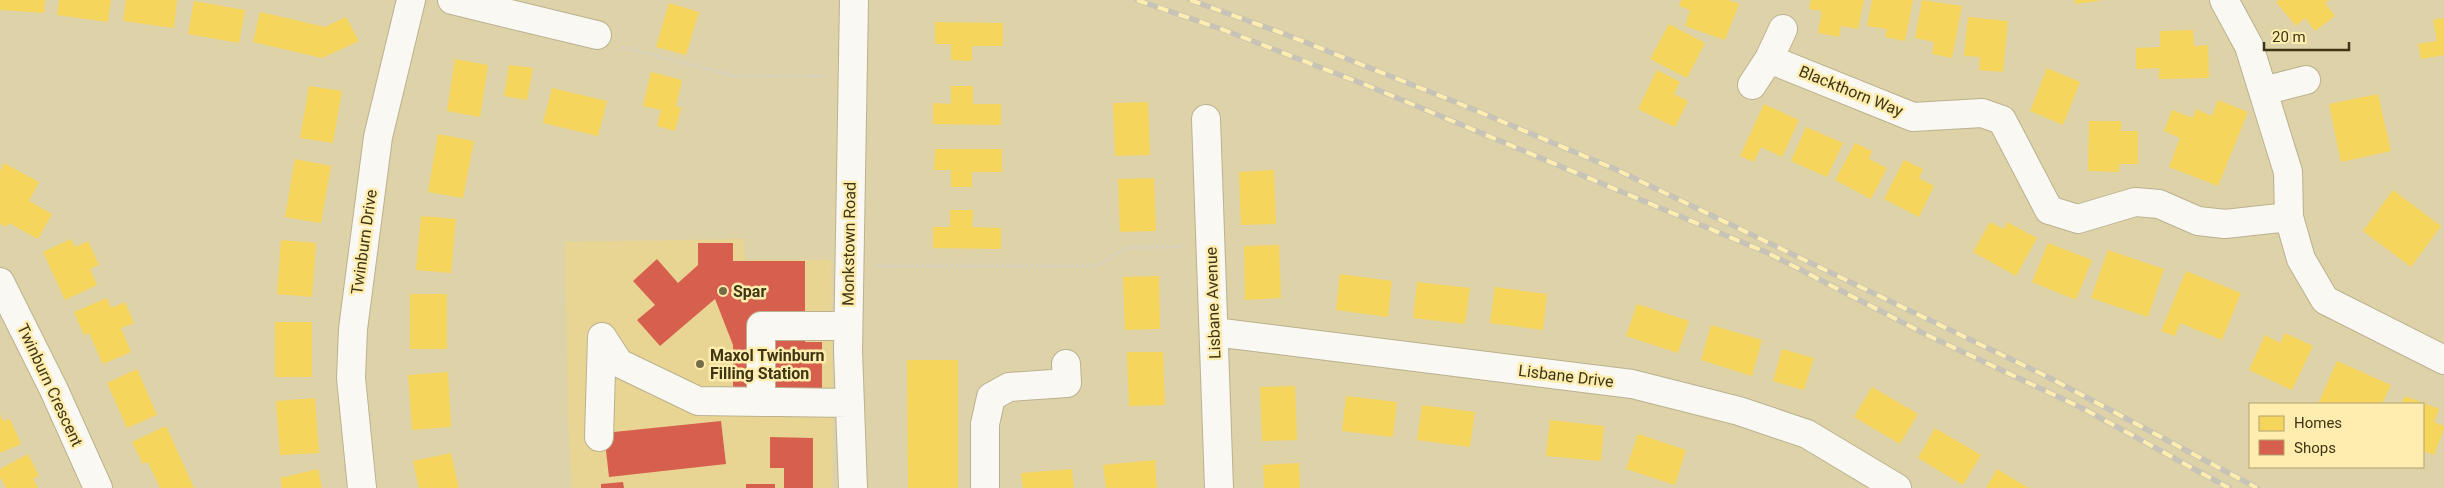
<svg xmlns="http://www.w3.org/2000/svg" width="2444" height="488" viewBox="0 0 2444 488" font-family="Roboto,sans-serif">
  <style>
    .built { fill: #e8d593 }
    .homes { fill: #f6d55c }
    .shops { fill: #d6604d }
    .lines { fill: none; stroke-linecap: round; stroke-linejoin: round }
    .minor-casing { stroke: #bbb190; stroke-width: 30 }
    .path { stroke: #d6d1c4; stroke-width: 3; stroke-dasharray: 2.5 2.5; stroke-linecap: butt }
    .minor { stroke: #faf8f2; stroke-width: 28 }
    .rail-casing { stroke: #c7c4b7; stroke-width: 5.5 }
    .rail { stroke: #feedaf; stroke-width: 4; stroke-dasharray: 11; stroke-linecap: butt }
    .poi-dot { fill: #766c48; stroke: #feedaf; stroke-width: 2 }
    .labels { text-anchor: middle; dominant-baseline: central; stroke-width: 5; stroke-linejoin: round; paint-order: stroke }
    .street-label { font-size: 16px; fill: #3e3515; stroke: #feedaf }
    .poi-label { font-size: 16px; font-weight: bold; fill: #3e3515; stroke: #feedaf; text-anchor: start }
  </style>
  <rect width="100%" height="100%" fill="#ded2a8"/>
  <path class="built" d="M744,239L745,260H831L833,434L832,488H572L568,417L565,242Z"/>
  <path class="homes" d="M0,0H45L44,13L0,10Z
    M59,0H111L108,22L57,15Z
    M126,0H177L174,28L123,21Z
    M1681,0H1728L1739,4L1725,40L1685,26L1690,10L1679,6Z
    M1811,0H1864L1858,29L1841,26L1839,37L1818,33L1822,11L1809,9Z
    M1872,0H1913L1905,41L1885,37L1887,29L1867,26Z
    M1922,0L1962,6L1952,58L1932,54L1934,42L1915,38Z
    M2075,0H2098V1L2075,4Z
    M2279,0H2329L2325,3L2335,16L2315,31L2305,18L2296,26L2276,2Z
    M194,1L245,10L239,43L188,34Z
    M669,3L699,12L686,55L656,47Z
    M260,12L325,27L346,17L359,41L322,58L253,42Z
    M1968,17L2008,21L2003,72L1979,70L1980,57L1964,56Z
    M2444,18V55L2421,59L2418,44L2437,41L2433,20Z
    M935,22L1003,23V46H972V61L951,60V44H935Z
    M1669,24L1705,43L1687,78L1650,59Z
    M2193,30L2194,46L2208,45L2209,78L2159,79V68L2136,69V48L2160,47V31Z
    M455,59L488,65L480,117L447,111Z
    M509,65L533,68L527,100L504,96Z
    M2047,68L2080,82L2063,125L2030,111Z
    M1657,70L1680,82L1674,94L1688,101L1675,127L1638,109Z
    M651,72L682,80L676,106L681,108L675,131L657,126L661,110L643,106Z
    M309,86L342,91L333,143L300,138Z
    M951,86H973V104H1001V125L933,124V103L951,104Z
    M552,88L607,101L598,136L543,123Z
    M2378,94L2391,151L2341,162L2329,104Z
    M2218,100L2248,112L2218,186L2169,167L2180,138L2164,131L2172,110L2193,118L2196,109L2212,116Z
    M1148,102L1150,155L1115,156L1113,103Z
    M1764,104L1799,120L1782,157L1761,147L1754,162L1740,156Z
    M2089,121H2121V131H2138V164H2119V172L2088,171Z
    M1806,127L1843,143L1827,177L1791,161Z
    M438,134L474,141L463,198L428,192Z
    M1855,143L1872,151L1869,159L1887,168L1871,199L1835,180Z
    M935,149H1002V172H972V187H951V170H934Z
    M295,159L331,166L321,223L285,217Z
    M1904,160L1923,169L1919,178L1934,186L1919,217L1884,199Z
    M4,163L39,182L29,201L52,214L38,239L9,223L6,227L0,224V171Z
    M1274,170L1276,224L1241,225L1239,172Z
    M1154,178L1156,231L1120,232L1118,179Z
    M2393,190L2441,226L2411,267L2363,231Z
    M950,210H973L972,227L1001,228V249L933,248V227H950Z
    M421,216L456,219L451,273L416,270Z
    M1990,222L2004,229L2007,222L2037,238L2016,276L1973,252Z
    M71,239L75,247L88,241L99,265L90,269L97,285L65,300L43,252Z
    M281,240L316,243L312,297L277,294Z
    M2048,243L2092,260L2076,300L2032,282Z
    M1279,245L1281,298L1245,300L1244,246Z
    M2108,250L2164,269L2148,317L2091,298Z
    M2186,271L2241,293L2222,340L2180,323L2175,336L2161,331Z
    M1340,274L1392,281L1388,317L1336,310Z
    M1159,276L1160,329L1125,330L1123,277Z
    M1417,282L1470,288L1465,324L1413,318Z
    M1495,287L1547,294L1543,330L1490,323Z
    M410,294H447V349H410Z
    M107,298L111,308L125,302L134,323L121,328L131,352L103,364L89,333L84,335L74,312Z
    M1637,304L1689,321L1678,353L1626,336Z
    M275,322H312V377H275Z
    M1711,325L1762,340L1752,376L1701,360Z
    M2285,333L2313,346L2292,390L2249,370L2265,335L2280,343Z
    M1782,349L1814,358L1804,390L1773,381Z
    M1127,352H1163L1165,405L1129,406Z
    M907,360H958V488H908Z
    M2337,361L2391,385L2382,404H2318Z
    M137,369L157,415L127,428L107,383Z
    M448,372L451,427L412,430L408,375Z
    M1295,386L1297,440L1262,441L1260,387Z
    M1872,387L1918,414L1900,444L1854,417Z
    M1346,396L1397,402L1393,437L1342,431Z
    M2405,396L2439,409L2434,422L2444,426V429L2434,455L2423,451V404H2401Z
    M315,398L319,453L280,455L276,401Z
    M1422,405L1475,412L1470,447L1417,440Z
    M0,414L3,421L10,419L21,444L0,453Z
    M1550,420L1604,426L1601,461L1546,456Z
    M166,426L194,488H160L148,462L143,464L132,442Z
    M1935,428L1981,455L1963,485L1918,458Z
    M1638,434L1686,450L1675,485L1626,469Z
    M451,453L459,488H419L413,461Z
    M28,454L39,476L33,479L38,488H6L0,477V469Z
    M1155,460L1157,488H1106L1103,465Z
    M1299,463L1300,488H1264L1263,465Z
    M318,469L322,488H282L280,478Z
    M1072,469L1074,488H1023L1021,473Z
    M1997,469L2020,483L2029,488H1986Z"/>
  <path class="shops" d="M698,243H733V261H805V342H822V390H733V345L715,299L660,346L637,320L655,305L633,281L657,259L678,283L698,265Z
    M721,421L726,464L609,477L604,433Z
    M770,437L813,438V488H784V468H770Z
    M623,482L624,488H601V484Z
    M746,484H775V488H746Z"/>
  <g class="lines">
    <defs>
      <path id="minor" d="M452,0L597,35
        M2224,0L2249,46L2288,172L2289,217L2301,259L2325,300L2444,360
        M1769,59L1913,117L1982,113L2002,120L2049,210L2078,219L2135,202L2159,204L2198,221L2225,224L2289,217
        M1752,85L1769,59L1783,29
        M2263,91L2306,80
        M1206,119L1219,488
        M0,282L54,390L98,488
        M1214,332L1632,384L1739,411L1807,434L1897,488
        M761,402V326H848
        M599,437L602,337L619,363L698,401L849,403
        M362,488L351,378L353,329L378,137L411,0
        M853,488L848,351L854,0
        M985,488V424L991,397L1009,387L1067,383L1066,364"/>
    </defs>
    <use href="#minor" class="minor-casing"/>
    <path class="path" d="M622,47L735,76H825
      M876,266H1096L1127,248L1183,246"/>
    <use href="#minor" class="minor"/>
    <defs>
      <path id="rail" d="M1137,0L1224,30L1371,87L1768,253L1927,335L2082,408L2229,488
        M1190,0L1282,33L1458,103L1615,169L2048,377L2257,488"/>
    </defs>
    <use href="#rail" class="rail-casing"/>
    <use href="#rail" class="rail"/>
  </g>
  <g class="poi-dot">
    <circle cx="723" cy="291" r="5"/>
    <circle cx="700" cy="364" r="5"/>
  </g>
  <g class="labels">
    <g class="street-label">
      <text transform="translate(1851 91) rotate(22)">Blackthorn Way</text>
      <text transform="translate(364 242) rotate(-82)">Twinburn Drive</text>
      <text transform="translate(849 244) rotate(-89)">Monkstown Road</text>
      <text transform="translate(1213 303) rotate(-92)">Lisbane Avenue</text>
      <text transform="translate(1566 376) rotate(7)">Lisbane Drive</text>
      <text transform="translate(50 385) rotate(65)">Twinburn Crescent</text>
    </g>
    <g class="poi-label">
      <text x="733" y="291">Spar</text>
      <text x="710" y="355">Maxol Twinburn<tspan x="710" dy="18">Filling Station</tspan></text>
    </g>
  </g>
  <rect x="2249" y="403" width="175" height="65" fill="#feedaf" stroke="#b1a371"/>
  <rect x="2259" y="416" width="25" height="15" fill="#f6d55c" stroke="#b1a371"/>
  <text x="2294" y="428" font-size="15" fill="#3e3515">Homes</text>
  <rect x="2259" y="440" width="25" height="15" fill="#d6604d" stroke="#b1a371"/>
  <text x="2294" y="453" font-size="15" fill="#3e3515">Shops</text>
  <path d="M2264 42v8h85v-8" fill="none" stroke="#3e3515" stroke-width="2.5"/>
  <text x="2272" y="42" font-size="15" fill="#3e3515" stroke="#feedaf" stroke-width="4" paint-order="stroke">20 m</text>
</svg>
